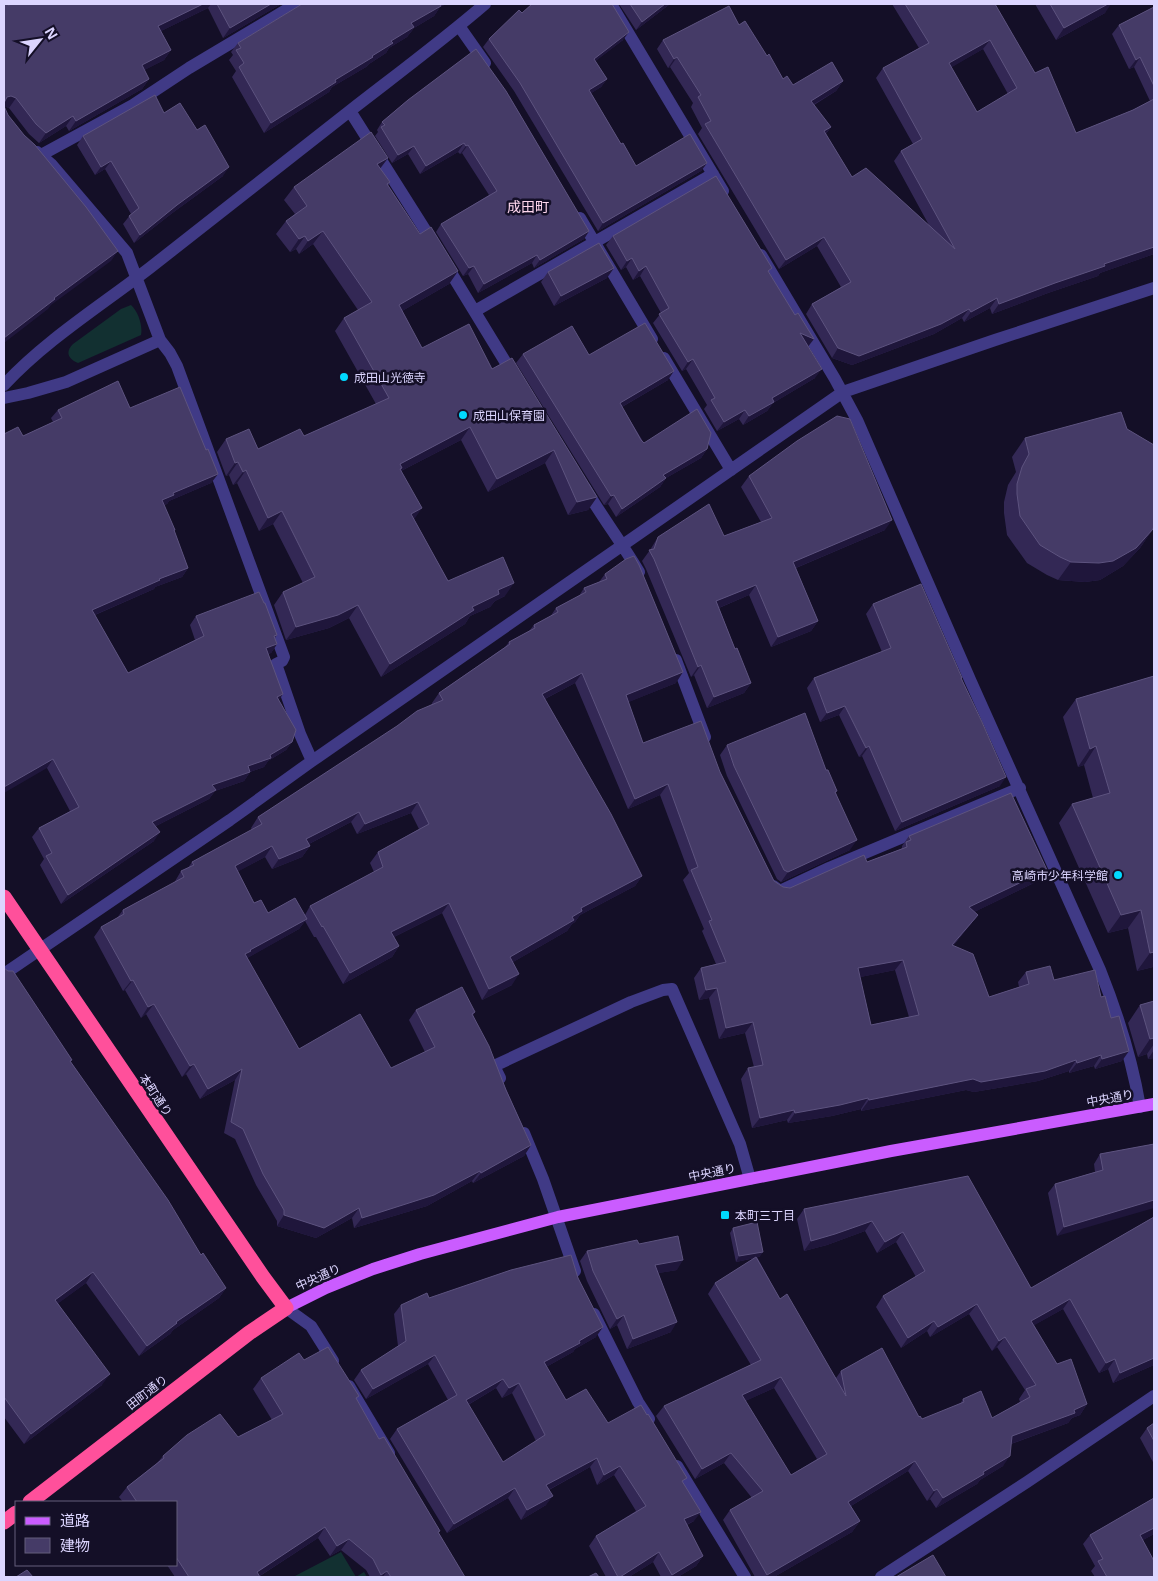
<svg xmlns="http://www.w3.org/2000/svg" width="1158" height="1581" viewBox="0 0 1158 1581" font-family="'Open Sans','Noto Sans JP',sans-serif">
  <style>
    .green { fill: #123031 }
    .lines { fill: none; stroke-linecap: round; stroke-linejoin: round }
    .minor { stroke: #403a86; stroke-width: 12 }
    .major { stroke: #ca5cff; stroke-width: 12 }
    .highway { stroke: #ff509b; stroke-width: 15 }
    .wall { fill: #332855; fill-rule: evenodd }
    .shaded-wall { fill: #1f163b }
    .building { fill: #453b67; stroke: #5d537f; fill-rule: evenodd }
    .poi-dot { fill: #01d9ff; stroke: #140f27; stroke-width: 2 }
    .labels { text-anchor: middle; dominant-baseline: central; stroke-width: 5; stroke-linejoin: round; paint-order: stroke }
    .poi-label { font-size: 12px; fill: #dcd5ff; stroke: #140f27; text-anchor: start }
    .street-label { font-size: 12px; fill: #dcd5ff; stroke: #140f27 }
    .neighbourhood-label { font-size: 14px; fill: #ffd7ee; stroke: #140f27 }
  </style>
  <rect width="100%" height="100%" fill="#140f27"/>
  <path class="green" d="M131,305C138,311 143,326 141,335L78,363C68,359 65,352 73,344L121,309Z
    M341,1552L356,1577L364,1572L367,1577H293Z"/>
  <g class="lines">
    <path class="minor" d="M611,4L723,191
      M459,26L485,63
      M350,111L434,244
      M37,152L51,164L127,253L160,340L170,353L177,366L284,657L282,661L276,664L300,734L312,761
      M41,155L133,105L189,68L296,4
      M580,218L652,339
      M761,255L835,379L857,420L971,682L1100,970C1118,1015 1132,1059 1140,1107
      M445,263L514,376
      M475,311L713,174
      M664,358L731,470
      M4,385C47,339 102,305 151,267C218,215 284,162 351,110C396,75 442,41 485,4
      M4,398L28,393L66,382L160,340
      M585,488C602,517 622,543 639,572
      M676,660L705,737
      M773,886L780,891L829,868L1020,788
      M4,974L230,820L312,761L843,392L995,340L1154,288
      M500,1078L494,1066L631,1002L663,990L672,989L740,1144L750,1179
      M524,1133L543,1179L575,1271
      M286,1308L311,1326L333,1361
      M594,1314L638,1402L649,1419
      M349,1386L389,1453
      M677,1466L745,1577
      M881,1577L1027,1482L1154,1396"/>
    <path class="major" d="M286,1308L326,1288L373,1269L420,1254L558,1217L891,1151L1154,1104"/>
    <path class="highway" d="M4,897L263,1277L286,1308L249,1333L30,1502
      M4,1522L16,1513"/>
  </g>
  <path class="wall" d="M13,4H281L223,38L208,8L161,31L171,50L164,60L144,70L149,79L142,89L69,131L66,126L39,143L29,134L9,108L4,106L8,5Z
    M302,4H446L440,7L434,16L414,28L407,37L389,48L386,53L369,64L366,67L332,87L329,92L264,133L232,77L236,71L229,60L233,55L231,52L238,43Z
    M619,4H670L636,30Z
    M892,4H995L1035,73L1076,133L1133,110L1150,101L1134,67L1129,69L1112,34L1119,25L1154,7V254L1100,273L1098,276L1048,293L992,314L990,308L964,322L962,318L934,334L852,365L832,358L806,314L812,304L841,287L817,246L779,269L698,134L702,128L691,107L693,103L670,67L668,68L657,49L663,40L739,25L767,56L783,79L793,85L843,81L836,91L814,105L831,127L826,134L852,177L930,227L894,161L901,151L913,144L876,78L883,68L919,48ZM983,49L1008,94L977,112L951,67Z
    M1035,4H1108L1105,13L1056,40Z
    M522,13L623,40L595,61L607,79L601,87L591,93L621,144L636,166L707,163L701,171L598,231L514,91L483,47L489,39Z
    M408,100L589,231L584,239L534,268L532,263L478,293L468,274L463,276L436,232L441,224L489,195L462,153L460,154L458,152L420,174L408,154L392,163L375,136L378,132L377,130L382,122Z
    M164,113L223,176L171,214L134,243L123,224L131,214L105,169L95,175L77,145L83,136Z
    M388,158L380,169L390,182L388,186L420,234L458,271L449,284L402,311L422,348L492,369L597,497L588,510L568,515L545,463L488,492L461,440L401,471L414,519L448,581L505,596L495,601L490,607L470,616L465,624L381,677L349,618L329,628L286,640L274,605L283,592L303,583L273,524L259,531L237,483L233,485L229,475L226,476L217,452L226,439L258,449L304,436L376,404L335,331L344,318L358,310L313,244L299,254L296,249L290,252L276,234L286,221L295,214L284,200L294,187Z
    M613,236L769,272L808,347L815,378L773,403L767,411L743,425L739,419L717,431L704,409L707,405L686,369L682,371L653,323L661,313L640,276L633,280L626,267L621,270L606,245Z
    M548,272L607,278L554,306L541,282Z
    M523,354L589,355L668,380L622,407L644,443L707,449L701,458L666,478L660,487L616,517L608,504L604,505L516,363Z
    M130,408L206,450L218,474L211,483L169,501L167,504L164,505L175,530L174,531L188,568L182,577L155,587L154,589L95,615L128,673L195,640L190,625L196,616L277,635L275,638L277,644L271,653L268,654L279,701L292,742L286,750L268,761L264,767L250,772L244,781L215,791L209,799L156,826L154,841L61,904L40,865L44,859L32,837L39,828L70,811L47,768L23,436L53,422L51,418L58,410Z
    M1025,438L1153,529L1140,548L1123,566L1100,580L1085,582L1058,580L1047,575L1027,563L1007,535L1004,513V502L1008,485L1016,472L1012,457Z
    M749,476L885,530L796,568L818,621L811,631L771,647L749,595L719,608L735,649L751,683L744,693L707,708L694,675L691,677L646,569L642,561L650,550L658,537L724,536L761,522L741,487Z
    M605,574L676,683L628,702L643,743L720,772L774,881L783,887L790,888L867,862L901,849L902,848V846L909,836L1047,870L1040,880L974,912L978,915L970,925L953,946L989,997L1019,987L1018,982L1026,972L1054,980L1101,997L1122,1061L1095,1069L1094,1066L1069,1073V1071L1038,1081L974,1092L966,1090L861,1111V1109L832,1116L788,1123L787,1120L752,1128L741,1079L748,1068L754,1067L745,1033L719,1039L709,998L699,1000L694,978L701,968L716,964L702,931L704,929L683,880L689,873L660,795L628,809L575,683L545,699L642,876L635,886L580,915L575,922L572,924L567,931L513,962L512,985L482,1000L442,913L394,937L399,946L392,957L343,984L316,937H314L305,921L299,929L247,958L299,1049L391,1068L425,1052L409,1020L416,1010L475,1012L473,1015L531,1145L524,1156L473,1183L472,1181L427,1206L354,1228L352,1218L316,1238L277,1226V1221L256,1185L235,1139L224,1133L235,1080L200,1099L186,1074L182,1077L146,1014L141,1018L125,990L123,991L94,937L101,927L117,918L123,910L174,883L181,871L188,868L192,862L252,830L251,828L258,817L432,704V703L439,693L505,647L509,642L529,631L534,625L550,617L556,608L579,596L584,588L599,582ZM411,813L419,829L378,852L370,863L374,872L310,906L305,915L268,913L254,903L238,871L265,857L272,869L302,857L310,846L309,844L351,822L357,834ZM895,970L909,1017L871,1025L860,977Z
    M873,604L962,678V679L1000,786L895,831L862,756L859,757L839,715L820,722L807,688L814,678L882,652L866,614Z
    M1154,676V976L1153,967L1137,971L1128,928L1108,933L1059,823L1072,804L1093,798L1084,765L1078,767L1063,717L1076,699Z
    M727,745L826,770L836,793L850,850L781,882L777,879L727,776L720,755Z
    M4,965V968L72,1060L70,1061L201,1255L226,1288L219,1298L173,1330L170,1334L139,1356L86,1283L58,1303L102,1385L24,1444L4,1417Z
    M1154,1001V1058L1148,1059L1147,1054L1138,1057L1128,1023L1140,1005Z
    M1154,1144L1057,1236L1048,1193L1055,1184L1095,1172L1094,1164L1100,1154Z
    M968,1176L1031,1288L1154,1217V1365L1113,1383L1108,1369L1099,1373L1063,1309L1034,1325L1057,1364L1087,1404L1080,1415L1072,1418L1068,1423L1011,1444L1003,1466L980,1480L977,1484L936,1508L930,1499L927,1501L908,1471L851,1506L860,1521L852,1532L774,1577H755L723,1520L730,1510L752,1498L724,1463L695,1479L656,1416L664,1406L751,1365L708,1294L715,1283L755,1258L736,1262L730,1233L733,1228L763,1252L759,1257H757L780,1299L836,1378L841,1371L922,1419L960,1404L963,1399L992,1418L1020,1402L1019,1399L1025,1390L997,1347L992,1351L969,1314L930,1337L927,1331L901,1348L876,1307L883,1296L916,1277L896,1242L877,1253L865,1231L827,1245L804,1251L797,1219L804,1209ZM774,1388L817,1459L791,1475L745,1401Z
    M587,1251L677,1270L658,1273L671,1332L627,1349L617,1325L610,1329L587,1281L580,1261Z
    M429,1298L596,1337L575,1349L573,1352L546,1367L566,1400L608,1423L683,1484L694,1521L687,1525L703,1556L696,1566L678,1577H661L653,1562L629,1577H606L589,1546L596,1536L636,1511L614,1475L597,1485L590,1467L549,1490L546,1505L521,1520L508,1498L447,1533L390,1439L397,1429L448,1400L428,1364L366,1399L354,1380L361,1370L398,1346L394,1314L401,1305ZM496,1388L502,1398L512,1393L536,1441L503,1462L468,1405Z
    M304,1360L357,1400L379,1439L438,1533L465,1577H370L366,1570L341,1550L330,1556L318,1538L260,1576V1577H175L167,1565H176V1502H123L119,1497L127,1487L157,1463L163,1456L238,1437L272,1420L253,1389L261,1378Z
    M1154,1423V1464L1140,1438L1147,1428Z
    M1154,1498V1534L1143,1540L1154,1577H1095L1091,1571L1095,1566L1083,1544L1090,1535Z"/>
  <path class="shaded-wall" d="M203,4H211L208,8L151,36L158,26Z
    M271,4H281L223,38L230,28Z
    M438,4H446L440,7L434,16L414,28L407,37L389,48L386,53L369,64L366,67L332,87L329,92L264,133L271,123L335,80L372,56L391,41L411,23Z
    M665,4H670L636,30L642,22Z
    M1108,4H1111L1105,13L1056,40L1064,28Z
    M629,32L623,40L588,67L594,59Z
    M990,40L983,49L942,73L949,63Z
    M171,50L164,60L135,75L142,65Z
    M677,57L670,67L668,68L674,59Z
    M1140,57L1134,67L1129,69L1136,60Z
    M149,79L142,89L69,131L76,121Z
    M607,79L601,87L584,98L589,90Z
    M843,81L836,91L804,110L811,101Z
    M11,96L16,98L9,108L4,106V102L7,97Z
    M73,116L66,126L39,143L46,133Z
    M831,127L824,136V131Z
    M464,143L458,152L420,174L426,166Z
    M468,145L462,153L460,154L466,146Z
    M414,146L408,154L392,163L398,155Z
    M388,158L378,171L377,164Z
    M111,161L105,169L95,175L101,167Z
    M707,163L701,171L598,231L603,223Z
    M229,167L223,176L171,214L134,243L140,235L177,205Z
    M323,231L313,244L299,254L308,241Z
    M589,231L584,239L534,268L540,260Z
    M305,236L296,249L290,252L299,239Z
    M824,237L817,246L779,269L786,260Z
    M1154,247V254L1100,273L1098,276L1048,293L992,314L999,304L1104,264Z
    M118,251L111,261L51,305L48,309L4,343V338L54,298Z
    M537,255L532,263L478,293L484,284Z
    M632,258L626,267L621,270L627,261Z
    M474,266L468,274L463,276L469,268Z
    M646,266L640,276L633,280L639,271Z
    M614,268L607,278L554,306L561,296Z
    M458,271L449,284L390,318L399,305Z
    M997,298L990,308L964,322L971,312Z
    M969,309L962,318L934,334L852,365L832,358L838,348Z
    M800,333L814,339L807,348Z
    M693,359L686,369L682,371L688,362Z
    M822,369L815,378L773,403L767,411L743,425L749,416L772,398Z
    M674,371L668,380L613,412L620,403Z
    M745,410L739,419L717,431L724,422Z
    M470,427L461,440L399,472L400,464Z
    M707,449L701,458L666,478L660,487L616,517L622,509L663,475Z
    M554,450L545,463L488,492L497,479Z
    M238,462L229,475L226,476L235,463Z
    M246,470L237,483L233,485L243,472Z
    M218,474L211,483L169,501L167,504L156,509L162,500L173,493Z
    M614,495L608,504L604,505L611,496Z
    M597,497L588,510L568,515L577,502Z
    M422,508L413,521L411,514Z
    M282,511L273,524L259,531L268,518Z
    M892,520L885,530L786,572L793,562Z
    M1153,529L1140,548L1123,566L1100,580L1085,582L1058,580L1071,562Z
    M188,568L182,577L155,587L154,589L85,619L92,610L159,579Z
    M514,583L505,596L495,601L490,607L470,616L465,624L381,677L390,664L472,607L498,590Z
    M756,585L749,595L709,612L716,601Z
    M358,605L349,618L329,628L286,640L296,627Z
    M818,621L811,631L771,647L778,637Z
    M277,644L271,653L260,657L266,648Z
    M701,665L694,675L691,677L698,667Z
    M683,672L676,683L619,706L626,695Z
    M582,673L575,683L535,704L542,694Z
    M751,683L744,693L707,708L714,697Z
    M283,694L277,703V697Z
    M845,706L839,715L820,722L827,713Z
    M292,742L286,750L268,761L264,767L250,772L244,781L215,791L209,799L146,831L152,822L212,785Z
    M869,746L862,756L859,757L866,748Z
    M1096,746L1084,765L1078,767L1090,749Z
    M53,759L47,768L4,793V787Z
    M1006,777L1000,786L895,831L902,822Z
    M668,784L660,795L628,809L635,799Z
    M418,802L411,813L357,834L365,824Z
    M359,812L351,822L299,849L306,839Z
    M160,832L154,841L61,904L68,895Z
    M857,840L850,850L781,882L788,872Z
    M272,846L265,857L228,877L235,866Z
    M310,846L302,857L272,869L279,859Z
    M1047,870L1040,880L962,918L969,907Z
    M642,876L635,886L580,915L575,922L572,924L567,931L503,968L510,957L572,917L581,908Z
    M449,903L442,913L384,942L391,932Z
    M1141,910L1128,928L1108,933L1121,915Z
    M978,915L970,925L944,956L952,945Z
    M307,919L299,929L246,959L245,954L250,950Z
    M399,946L392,957L343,984L350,973Z
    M1154,952V965L1153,967L1137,971L1150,953Z
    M903,960L895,970L851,979L858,968Z
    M519,974L512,985L482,1000L489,989Z
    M133,980L125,990L123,991L131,981Z
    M717,988L709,998L699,1000L706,990Z
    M154,1004L146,1014L141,1018L148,1007Z
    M753,1022L745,1033L719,1039L726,1028Z
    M1154,1038V1044L1147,1054L1138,1057L1150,1039Z
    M1154,1050V1058L1148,1059Z
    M1129,1051L1122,1061L1095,1069L1102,1059Z
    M1101,1055L1094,1066L1069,1073L1077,1063Z
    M1076,1060L1069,1071L1038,1081L974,1092L966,1090L861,1111L869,1100L973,1079Z
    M194,1064L186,1074L182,1077L190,1066Z
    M242,1069L235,1080L200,1099L208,1089Z
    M868,1098L861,1109L832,1116L788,1123L795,1113Z
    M794,1110L787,1120L752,1128L760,1118Z
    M531,1145L524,1156L473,1183L481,1173Z
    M480,1171L472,1181L427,1206L354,1228L362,1218Z
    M1154,1200V1208L1057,1236L1064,1227Z
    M359,1208L352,1218L316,1238L277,1226L284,1215Z
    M872,1221L865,1231L827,1245L804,1251L811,1241Z
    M903,1232L896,1242L877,1253L885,1242Z
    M763,1252L759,1257L736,1262L739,1256Z
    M683,1260L677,1270L648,1275L655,1265Z
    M93,1272L86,1283L48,1311L55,1300Z
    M226,1288L219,1298L173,1330L170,1334L139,1356L147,1346L176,1322Z
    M1070,1299L1063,1309L1024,1331L1031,1321Z
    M977,1304L969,1314L930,1337L938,1327Z
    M624,1315L617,1325L610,1329L617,1319Z
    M934,1321L927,1331L901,1348L908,1338Z
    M677,1322L671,1332L627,1349L633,1339Z
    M603,1327L596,1337L575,1349L573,1352L537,1372L544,1362Z
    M1005,1337L997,1347L992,1351L999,1341Z
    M435,1355L428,1364L366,1399L373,1389Z
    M1154,1358V1365L1113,1383L1120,1373Z
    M1115,1359L1108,1369L1099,1373L1106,1363Z
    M110,1374L102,1385L24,1444L31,1434Z
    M781,1377L774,1388L735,1406L742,1395Z
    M503,1379L496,1388L459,1410L466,1400Z
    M519,1383L512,1393L502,1398L509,1388Z
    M1087,1404L1080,1415L1072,1418L1068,1423L1005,1446L1012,1436Z
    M731,1453L724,1463L695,1479L702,1469Z
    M1010,1456L1003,1466L980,1480L977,1484L936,1508L943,1498L983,1472Z
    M597,1458L590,1467L539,1495L546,1485Z
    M915,1461L908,1471L841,1512L848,1502Z
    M620,1466L614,1475L597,1485L604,1475Z
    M515,1488L508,1498L447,1533L454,1524Z
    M937,1489L930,1499L927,1501L934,1491Z
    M553,1496L546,1505L521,1520L527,1510Z
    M701,1512L694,1521L677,1529L684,1519Z
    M860,1521L852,1532L774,1577H766L767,1575Z
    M325,1527L318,1538L258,1577L257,1572Z
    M1154,1528V1534L1134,1545L1140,1535Z
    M349,1539L341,1550L330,1556L337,1546Z
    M659,1552L653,1562L629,1577H620Z
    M703,1556L696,1566L678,1577H671L672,1575Z
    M387,1571L383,1577H380L381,1575Z"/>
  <path class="building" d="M4,4H7L8,5L13,4H203L158,26L171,50L142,65L149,79L76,121L73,116L46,133L36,124L16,98L11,96L7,97L4,103Z
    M217,4H271L230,28Z
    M302,4H440L441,6L411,23L414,27L391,41L393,43L372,56L373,57L335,80L336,82L271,123L239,67L244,63L236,50L241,48L238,43Z
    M532,4H612L629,32L594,59L607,79L589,90L621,144L623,143L636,166L690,134L707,163L603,223L520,83L489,39L519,10L522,13Z
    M630,4H665L642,22Z
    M905,4H995L1035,73L1048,67L1076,133L1133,110L1154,99V247L1104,264L1105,266L1055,283L999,304L997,298L971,312L969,309L941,324L859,356L838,348L812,304L851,282L824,237L786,260L705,124L711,121L698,97L701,95L677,57L674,59L663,40L729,6L739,25L745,21L767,56L769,54L783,79L787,76L793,85L832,62L843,81L811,101L831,127L824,131L852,177L866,168L955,249L901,151L922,139L883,68L929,43ZM990,40L1017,88L977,112L949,63Z
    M1050,4H1108L1064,28Z
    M1154,7V86L1140,57L1136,60L1119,25Z
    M476,49L506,91L589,231L540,260L537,255L484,284L474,266L469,268L441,224L497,191L468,145L466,146L464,143L426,166L414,146L398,155L381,127L385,125L382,122L408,100Z
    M155,95L164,113L180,103L197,130L205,125L229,167L177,205L140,235L129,216L139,208L111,161L101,167L83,136Z
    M4,106L8,115L24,135L35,145L86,207L118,251L54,298L55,299L4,338Z
    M371,132L388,158L377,164L390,182L387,184L420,234L431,227L458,271L399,305L422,348L469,324L492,369L512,358L597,497L577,502L554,450L497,479L470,427L400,464L402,468L400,469L422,508L411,514L448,581L503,557L514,583L498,590L499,594L472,607L474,610L390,664L358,605L338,615L296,627L283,592L315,577L282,511L268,518L246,470L243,472L238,462L235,463L226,439L249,429L258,449L300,429L304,436L389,398L344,318L372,302L323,231L308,241L305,236L299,239L286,221L307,206L294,187Z
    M716,176L772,268L768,271L795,315L798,313L814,339L800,333L822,369L772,398L774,402L749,416L745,410L724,422L711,400L715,398L693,359L688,362L659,314L669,308L646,266L639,271L632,258L627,261L613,236Z
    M599,243L614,268L561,296L548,272Z
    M645,323L674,371L620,403L641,440L644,443L697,409L711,433L707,449L663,475L666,478L622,509L614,495L611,496L523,354L572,326L589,355Z
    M118,381L130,408L180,387L206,450L208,449L218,474L173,493L174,495L162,500L175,530H174L188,568L159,579L160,580L92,610L128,673L204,636L196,616L259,592L264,603H265L277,635L274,636L277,644L266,648L283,694L277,697L296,730L292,742L270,755L271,758L248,766L250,772L212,785L216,790L152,822L160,832L68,895L46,856L52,853L39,828L79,807L53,759L4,787V434L18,427L23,436L62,418L58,410Z
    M1121,412L1127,429L1154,445V525L1153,529L1136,548L1113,561L1099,563L1071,562L1060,557L1040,545L1020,516L1017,494V484L1022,467L1029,454L1025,438Z
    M837,416L850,419L892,520L793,562L818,621L778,637L756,585L716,601L735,649L737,648L751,683L714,697L701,665L698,667L654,559L649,550L654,549L658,537L709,504L724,536L772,518L749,476L797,441Z
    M634,556L639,565L683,672L626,695L643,743L701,721L720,772L774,881L783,887L790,888L864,855L867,862L907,847L906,842L911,840L909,836L1011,793L1047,870L969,907L978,915L952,945L973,954L989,997L1029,984L1026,972L1050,966L1054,980L1095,970L1101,997L1105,996L1111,1018L1119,1016L1129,1051L1102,1059L1101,1055L1077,1063L1076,1060L1045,1071L981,1082L973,1079L869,1100L868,1098L840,1105L795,1113L794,1110L760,1118L748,1068L763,1065L753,1022L726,1028L717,988L706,990L701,968L726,962L709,921L712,920L691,870L698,867L668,784L635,799L582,673L542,694L611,814L642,876L581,908L582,911L572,917L574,920L510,957L519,974L489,989L449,903L391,932L399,946L350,973L323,926L322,927L310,906L383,867L378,852L429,824L418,802L365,824L359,812L306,839L310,846L279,859L272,846L235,866L254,903L261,900L268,913L295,898L307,919L250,950L251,951L245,954L299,1049L360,1014L391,1068L435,1047L416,1010L462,987L475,1012L472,1014L489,1046L506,1090L531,1145L481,1173L480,1171L434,1195L362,1218L359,1208L324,1228L284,1215V1210L263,1174L243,1129L231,1122L242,1069L208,1089L194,1064L190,1066L154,1004L148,1007L133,980L131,981L101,927L124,914L123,910L184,877L181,871L194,865L192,862L262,824L258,817L397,726L417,711L443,700L439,693L510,644L509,642L535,628L534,625L558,612L556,608L586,592L584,588L607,579L605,574L626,559ZM903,960L919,1015L871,1025L858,968Z
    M921,584L962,678H961L982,722L1006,777L902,822L869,746L866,748L845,706L827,713L814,678L891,648L873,604Z
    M1154,676V952L1150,953L1141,910L1121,915L1072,804L1110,793L1096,746L1090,749L1076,699Z
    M805,713L826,770H828L837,791L835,792L857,840L788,872L784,870L734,766L727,745Z
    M4,965V968L8,971H13L72,1060L70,1061L168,1200L201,1255L203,1253L226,1288L176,1322L177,1323L147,1346L93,1272L55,1300L110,1374L31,1434L4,1397Z
    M1154,1001V1038L1150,1039L1140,1005Z
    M1154,1144V1200L1064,1227L1055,1184L1103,1170L1100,1154Z
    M968,1176L1031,1288L1154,1217V1358L1120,1373L1115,1359L1106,1363L1070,1299L1031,1321L1057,1364L1071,1359L1087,1404L1074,1410L1075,1413L1012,1436L1010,1456L983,1472L984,1474L943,1498L937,1489L934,1491L915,1461L848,1502L860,1521L767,1575L730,1510L763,1491L731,1453L702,1469L664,1406L761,1360L715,1283L756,1257L780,1299L787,1294L846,1396L841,1371L882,1348L919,1417L920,1416L922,1419L964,1402L963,1399L981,1391L992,1418L1030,1397L1026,1389L1036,1385L1005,1337L999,1341L977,1304L938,1327L934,1321L908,1338L883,1296L925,1271L903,1232L885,1242L872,1221L835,1234L811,1241L804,1209ZM781,1377L827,1454L791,1475L742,1395Z
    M757,1222L763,1252L739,1256L733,1228Z
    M678,1236L683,1260L655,1265L677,1322L633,1339L624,1315L617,1319L593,1271L587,1251L637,1240L639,1244Z
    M571,1255L578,1278L603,1327L579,1341L580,1343L544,1362L566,1400L586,1389L608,1423L641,1405L647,1415L648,1414L687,1478L682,1481L701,1512L684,1519L703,1556L672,1575L659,1552L620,1577H618L596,1536L646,1506L620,1466L604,1475L597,1458L546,1485L553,1496L527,1510L515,1488L454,1524L397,1429L457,1395L435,1355L373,1389L361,1370L406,1341L401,1305L427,1293L429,1298L511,1270ZM503,1379L509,1388L519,1383L545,1435L503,1462L466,1400Z
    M328,1347L359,1396L356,1398L379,1439L384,1437L440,1531L438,1532L465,1577H391L387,1571L381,1575L373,1559L349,1539L337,1546L325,1527L257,1572L260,1577H189L176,1557V1502H137L127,1487L164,1458L163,1456L187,1435L220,1414L238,1437L283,1414L261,1378L299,1353L304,1360Z
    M1154,1423V1441L1147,1428Z
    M1154,1498V1528L1140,1535L1154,1561V1577H1107L1098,1561L1103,1559L1090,1535Z
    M933,1555L946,1577H896Z
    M27,1570L33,1577H16Z
    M596,1573L599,1577H588Z"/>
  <g class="poi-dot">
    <circle cx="344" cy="377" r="5"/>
    <circle cx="463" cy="415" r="5"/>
    <circle cx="1118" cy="875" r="5"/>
    <rect x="720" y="1210" width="10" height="10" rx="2.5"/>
  </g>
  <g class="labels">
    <g class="poi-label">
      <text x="354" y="377">成田山光徳寺</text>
      <text x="473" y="415">成田山保育園</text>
      <text x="1108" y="875" text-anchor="end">高崎市少年科学館</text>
      <text x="735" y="1215">本町三丁目</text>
    </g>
    <g class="street-label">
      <text transform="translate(156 1095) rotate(56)">本町通り</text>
      <text transform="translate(1110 1098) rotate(-10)">中央通り</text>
      <text transform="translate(712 1172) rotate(-11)">中央通り</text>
      <text transform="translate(318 1277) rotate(-24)">中央通り</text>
      <text transform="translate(147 1392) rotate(-38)">田町通り</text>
    </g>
    <g class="neighbourhood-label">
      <text x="528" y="206">成田町</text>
    </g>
  </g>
  <rect width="1158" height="1581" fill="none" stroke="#dcd5ff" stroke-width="10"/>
  <rect x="15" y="1501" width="162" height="65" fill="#140f27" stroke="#645e7d"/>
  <rect x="25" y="1517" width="25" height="8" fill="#ca5cff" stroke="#645e7d"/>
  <text x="60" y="1526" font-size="15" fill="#dcd5ff">道路</text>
  <rect x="25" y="1538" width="25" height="15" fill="#453b67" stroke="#645e7d"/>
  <text x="60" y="1551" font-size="15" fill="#dcd5ff">建物</text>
  <g transform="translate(40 40) rotate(60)" stroke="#140f27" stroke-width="4" paint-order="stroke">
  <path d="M0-4L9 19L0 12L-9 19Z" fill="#dcd5ff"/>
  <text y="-8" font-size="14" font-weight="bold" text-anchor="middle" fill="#dcd5ff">N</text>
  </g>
</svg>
